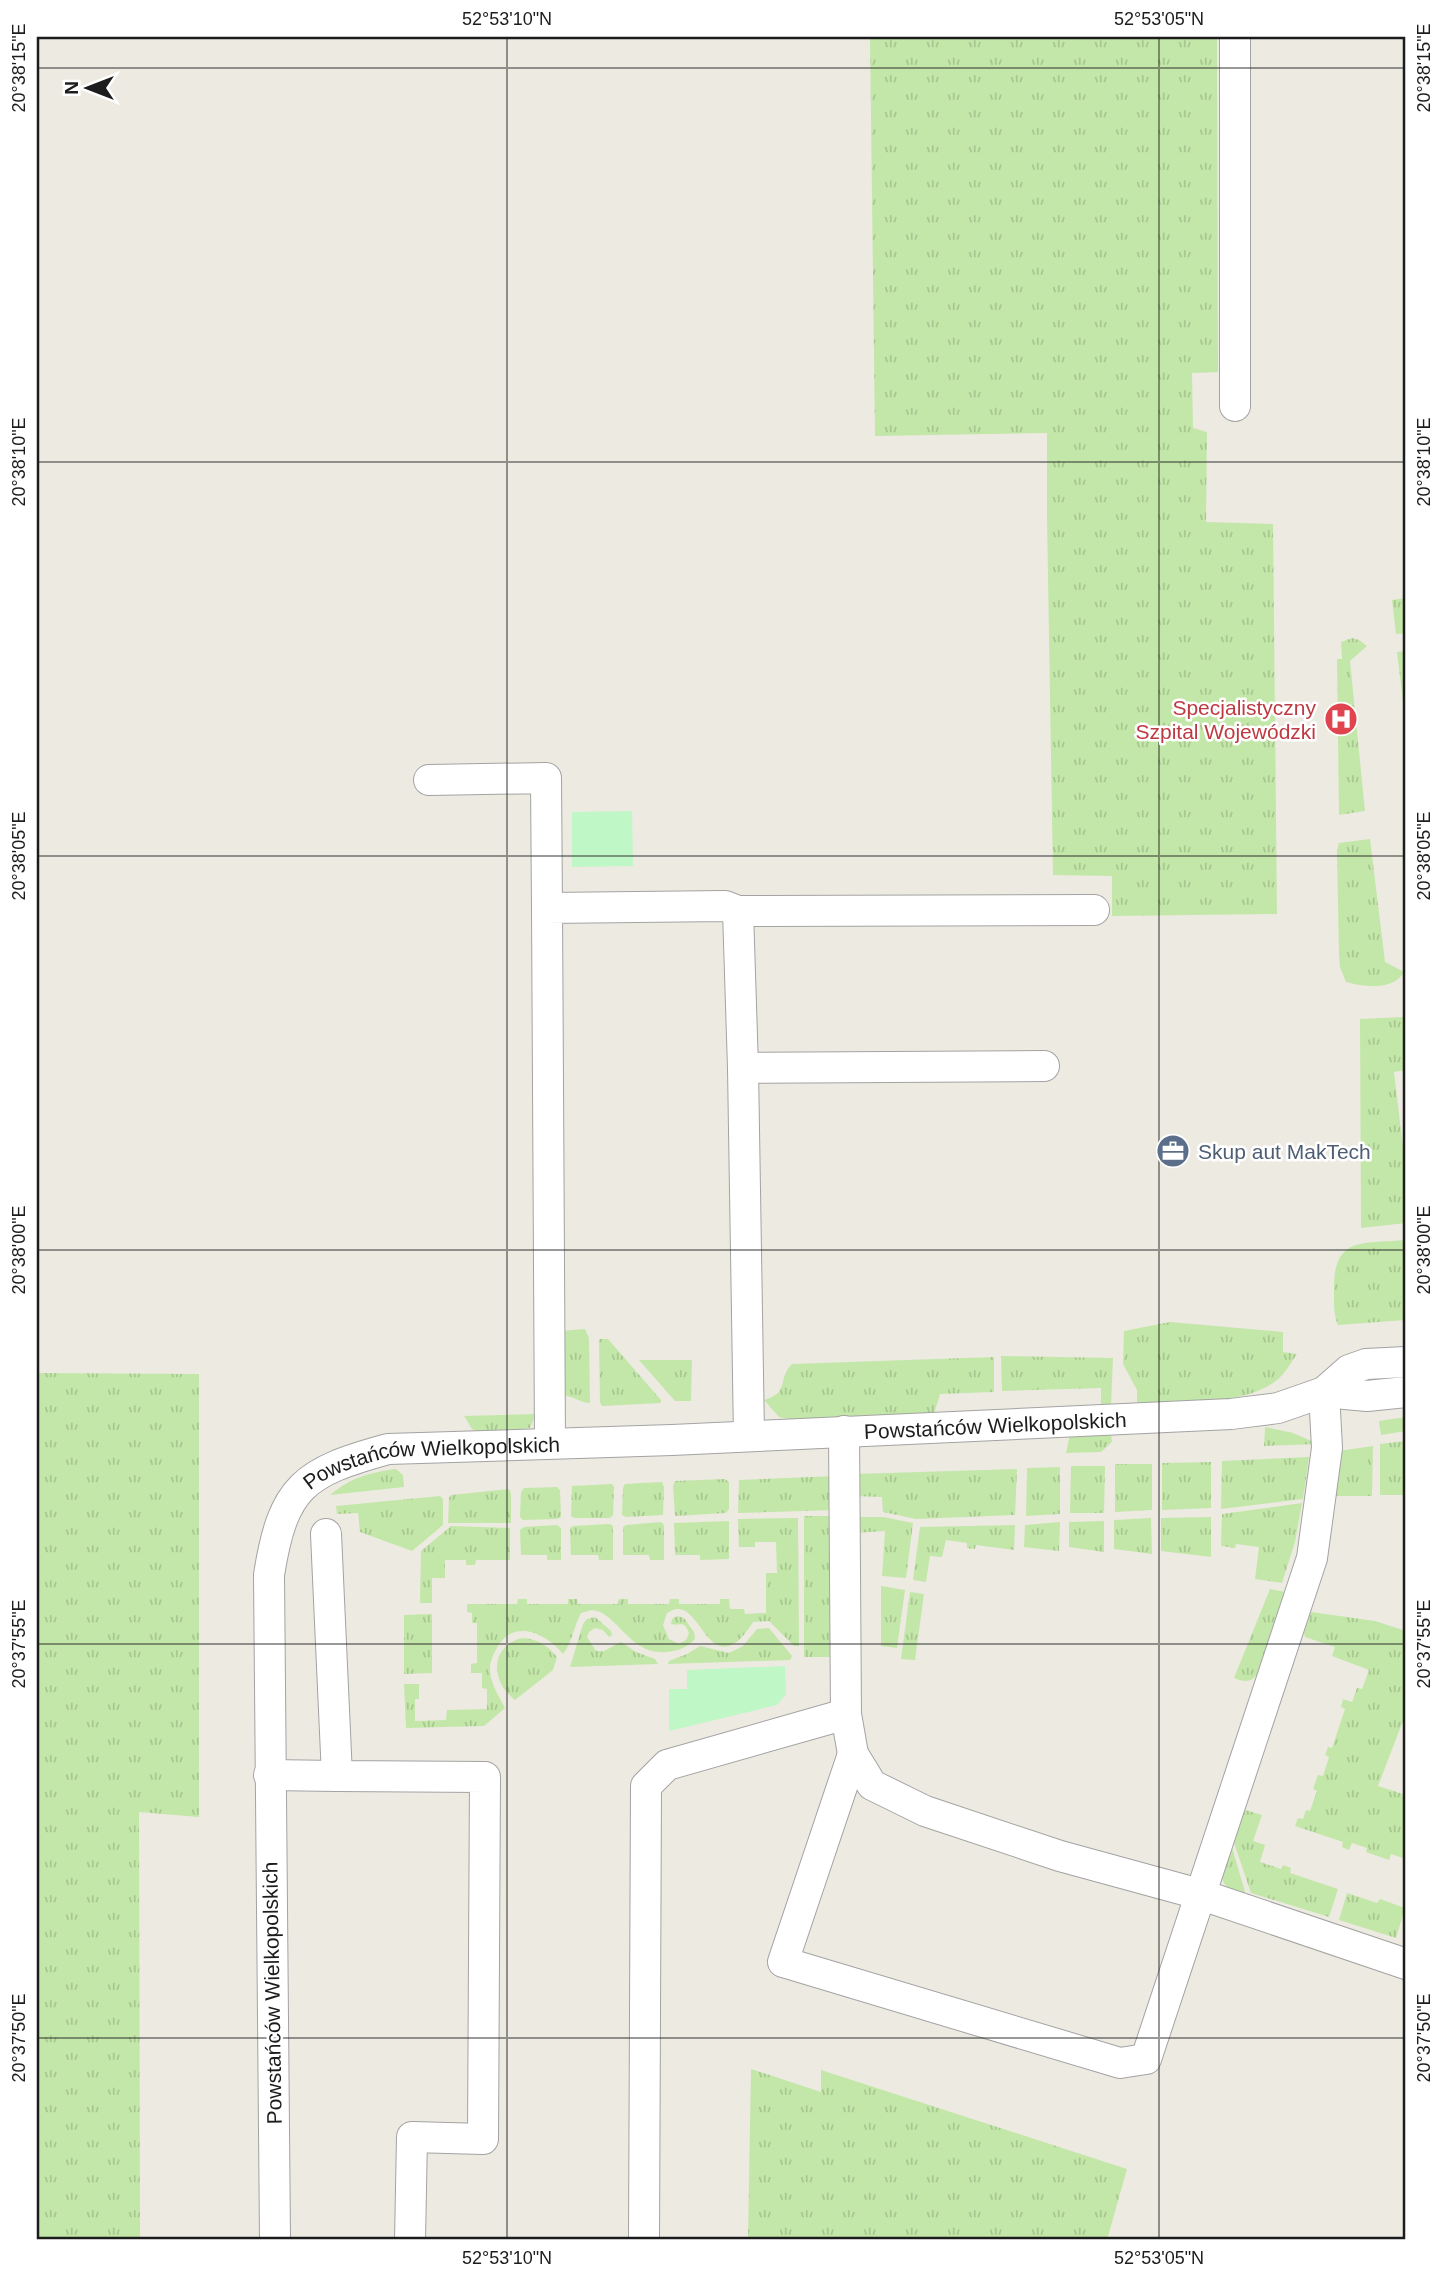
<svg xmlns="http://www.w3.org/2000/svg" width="1443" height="2277" viewBox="0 0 1443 2277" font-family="Helvetica,sans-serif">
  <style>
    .grass { fill: url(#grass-tufts) }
    .park { fill: #bff7c7 }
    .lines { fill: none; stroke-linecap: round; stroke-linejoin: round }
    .street-casing { stroke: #a3a3a3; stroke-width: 32 }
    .street { stroke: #fff; stroke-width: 30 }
    .ticks { fill: none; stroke: #1c1c1c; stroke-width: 2; stroke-opacity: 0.45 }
    .labels { text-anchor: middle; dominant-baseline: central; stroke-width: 5; stroke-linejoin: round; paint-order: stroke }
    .health-label { font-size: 21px; fill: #be3a42; stroke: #fff; text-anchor: end }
    .service-label { font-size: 21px; fill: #4e5e75; stroke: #fff; text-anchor: start }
    .street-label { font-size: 21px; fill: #1c1c1c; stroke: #fff }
    .neatline { fill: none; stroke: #1c1c1c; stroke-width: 2.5 }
    .ticks-label { font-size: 18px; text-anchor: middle; fill: #1c1c1c }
  </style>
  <defs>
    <pattern id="grass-tufts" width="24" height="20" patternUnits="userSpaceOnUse" patternTransform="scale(1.75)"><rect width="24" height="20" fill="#c3e7a8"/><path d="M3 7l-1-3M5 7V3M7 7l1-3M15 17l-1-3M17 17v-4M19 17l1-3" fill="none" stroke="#a7c690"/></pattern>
  </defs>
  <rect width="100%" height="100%" fill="#edeae2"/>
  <path class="grass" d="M870,37H1217L1218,372L1192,373L1193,428L1207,432L1206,522L1273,524L1277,914L1112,916V876L1053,875L1047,517V433L875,436Z
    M1406,598V633L1396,634L1392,600Z
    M1352,638L1359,640L1367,646L1350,661L1365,811L1339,815L1337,659H1342L1341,642Z
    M1406,651V726L1397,652Z
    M1370,839L1385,962L1404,972C1393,991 1364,987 1346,982L1340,967L1339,956L1337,850L1339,843Z
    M1405,1017L1406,1070L1394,1072L1406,1173V1223L1361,1228L1360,1019Z
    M1406,1240V1320L1338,1325C1333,1314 1334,1300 1334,1287C1334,1235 1365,1244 1406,1240Z
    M1170,1322L1283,1332V1352L1297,1354C1291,1362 1285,1374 1277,1380C1245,1406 1177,1402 1137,1405V1390L1123,1364L1124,1331Z
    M585,1329L589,1338L590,1403C580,1403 573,1395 562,1396L561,1331Z
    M599,1339H608L661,1400V1403L602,1406L600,1402Z
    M1001,1356L1113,1358L1111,1406H1101V1388L1002,1391Z
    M994,1357V1392L940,1394L934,1414L788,1419L779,1417L764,1400C790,1393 777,1379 792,1364Z
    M639,1360H692L691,1401H675Z
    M37,1373L199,1374V1817L139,1812L140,2240H37Z
    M536,1414L530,1428L482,1433L472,1429L464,1416Z
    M1406,1417V1431L1381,1435L1379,1421Z
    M1265,1427L1293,1433L1318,1444L1264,1446Z
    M1111,1433L1112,1442L1101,1452L1066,1453L1070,1434Z
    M1406,1441V1495H1380V1444Z
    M1373,1446L1372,1496H1333L1338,1451Z
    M1309,1457L1303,1499L1221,1509L1222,1461Z
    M1211,1462V1508L1162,1510V1463Z
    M1115,1464H1152V1510L1115,1512Z
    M1071,1466H1105L1104,1513H1070Z
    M1060,1467V1514L1026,1516L1027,1468Z
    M396,1469L403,1475L404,1487L330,1495C350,1478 371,1472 396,1469Z
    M1017,1469L1015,1515L916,1519L883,1512L882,1497L855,1496V1474Z
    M835,1476L836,1510L738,1513L739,1480Z
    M725,1479L729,1482V1509L726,1513L675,1516L673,1486L675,1481Z
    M662,1482L664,1487L663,1515L626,1517L622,1515L623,1488L625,1484Z
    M612,1484L614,1487L613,1515L610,1518H574L571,1516L572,1486Z
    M557,1487L560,1490L561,1517L557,1519L523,1520L520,1517L521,1492L524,1488Z
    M509,1489L511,1493V1523H448L449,1498L451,1495Z
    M440,1496L443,1499V1525L412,1551L360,1532L358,1513L337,1514L336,1506Z
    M1302,1503L1295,1542L1282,1583L1255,1579L1259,1547L1236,1544L1235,1548L1221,1546L1222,1514Z
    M804,1516H836L835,1657H804Z
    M856,1517H883L913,1523L906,1578L882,1576L885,1531L856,1533Z
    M1211,1517V1557L1161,1551V1518Z
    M798,1518L799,1646H794L769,1621L753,1622C749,1628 744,1635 739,1640C708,1666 700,1607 677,1609C673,1609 670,1612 667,1613L663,1625L669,1639L679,1644L686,1640L689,1633C683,1619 682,1627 671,1624L672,1619L677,1616L684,1618L694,1632L695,1639C686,1648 678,1651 666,1652C630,1656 616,1611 592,1610C591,1610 582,1613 581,1613C574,1626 572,1643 563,1654C547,1634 515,1618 498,1646C495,1651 491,1659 490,1666C489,1681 498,1695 505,1708L484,1726L406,1728L404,1684H419V1699H415V1721L446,1720L447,1710L487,1709V1689L482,1688V1673H471V1664L477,1663V1623H472V1613L467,1612V1604H517L518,1599H527V1604H568V1599H577L578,1604H618L619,1599H628V1604H669L670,1599H679V1604H720V1599H729L730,1609H744L745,1614L766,1613V1573H777L776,1542H755V1547H739L738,1519Z
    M1151,1518L1152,1554L1114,1549V1520Z
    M729,1521V1559L700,1560V1555H675L674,1523Z
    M1104,1521V1552L1069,1547V1522Z
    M661,1522L664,1525V1560H650L649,1555H623V1527L626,1525Z
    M1060,1522L1059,1551L1024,1547L1025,1525Z
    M610,1524L613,1526V1560H599L598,1555H571L570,1528L573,1526Z
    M557,1525L561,1528V1560H547V1555H521L520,1530L524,1527Z
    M1015,1525L1014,1550L976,1545L975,1549L967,1548V1543L946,1540L942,1557L930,1556L926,1582L913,1580L920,1527Z
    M451,1526L510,1528V1560H476L475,1565H466V1560H445V1578H432V1603H420L421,1551Z
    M881,1586L905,1590L897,1648L881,1646Z
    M1270,1589L1285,1592L1262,1666C1254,1681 1249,1684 1234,1678Z
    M910,1592L924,1594L915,1660L901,1659Z
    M1311,1612L1375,1621L1406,1631V1713L1378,1786L1406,1795V1859L1391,1854L1389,1860L1366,1852L1367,1848L1352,1843L1349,1850L1342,1847L1343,1842L1295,1826L1298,1818L1303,1819L1306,1810L1310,1811L1317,1791L1313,1789L1318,1775L1323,1776L1329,1757L1325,1755L1328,1747L1332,1748L1345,1709L1341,1707L1343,1699L1352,1702L1357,1688L1362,1689L1369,1670L1332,1656L1335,1647L1305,1637L1304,1633Z
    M432,1614V1673L404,1674V1615Z
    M595,1617L611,1631L612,1635L609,1637L603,1630L595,1628L589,1632L587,1637L596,1651H604L621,1642L636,1652L655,1659L658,1664L570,1667L583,1624L587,1619Z
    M769,1628L792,1656L790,1660L668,1664L669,1661L687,1654L700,1646L729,1653L743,1646L757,1629Z
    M522,1638C538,1639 547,1645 557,1657L553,1670L515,1700C491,1682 489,1647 522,1638Z
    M1242,1809L1262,1815L1253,1841L1265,1845L1260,1862L1281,1869L1283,1865L1291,1868L1290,1873L1338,1889L1329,1917L1251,1893L1232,1837Z
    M1231,1844L1248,1902C1214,1881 1219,1879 1231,1844Z
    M1347,1893L1377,1903L1380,1899L1405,1908L1396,1938L1339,1920Z
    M751,2069L821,2092V2070L1127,2169L1107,2240H748Z"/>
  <path class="park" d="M632,811L633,866L572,867V812Z
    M785,1666L786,1694L777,1705L669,1731V1689H687V1670Z"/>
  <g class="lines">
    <defs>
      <g id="street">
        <path d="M1235,37V406"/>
        <path d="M429,780L546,778L547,908"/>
        <path d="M738,911L743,1068L1044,1066"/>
        <path d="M743,1068L749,1436"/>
        <path d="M1324,1392L1367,1396L1406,1392"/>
        <path d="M844,1431L846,1714L853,1754L872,1785L925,1811L1060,1856L1199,1894L1406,1964"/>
        <path d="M550,1442L547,908L725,906L738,911L1094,910"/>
        <path d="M326,1534L337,1776L485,1777L483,2139L412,2137L410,2240"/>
        <path d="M853,1754L783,1962L1120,2063L1146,2059L1312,1558L1327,1448L1324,1392"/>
        <path d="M269,1775L337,1776"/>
        <path id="s1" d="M275,2240L269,1575C283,1486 304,1472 388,1449L672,1440L1231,1414L1278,1408L1324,1392L1349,1370L1366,1364L1406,1362"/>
        <path d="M644,2240L646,1786L667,1765L846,1714"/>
      </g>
    </defs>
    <use href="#street" class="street-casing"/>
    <use href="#street" class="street"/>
  </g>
  <path class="ticks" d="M507,37V2240M1159,37V2240M37,68H1406M37,462H1406M37,856H1406M37,1250H1406M37,1644H1406M37,2038H1406"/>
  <defs>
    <symbol id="hospital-disc" viewBox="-11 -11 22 22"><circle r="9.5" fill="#e0444e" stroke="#fff"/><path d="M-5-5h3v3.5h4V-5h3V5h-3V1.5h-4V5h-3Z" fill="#fff"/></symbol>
    <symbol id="office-disc" viewBox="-11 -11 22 22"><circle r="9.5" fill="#5c6f8a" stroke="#fff"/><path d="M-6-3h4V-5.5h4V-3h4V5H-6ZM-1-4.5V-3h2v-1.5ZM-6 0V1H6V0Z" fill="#fff"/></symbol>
  </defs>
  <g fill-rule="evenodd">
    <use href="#hospital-disc" x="1322" y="700" width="38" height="38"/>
    <use href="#office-disc" x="1154" y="1132" width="38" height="38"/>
  </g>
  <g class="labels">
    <g class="health-label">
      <text x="1316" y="707">Specjalistyczny<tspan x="1316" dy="24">Szpital Wojewódzki</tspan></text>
    </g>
    <g class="service-label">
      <text x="1198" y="1151">Skup aut MakTech</text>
    </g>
    <g class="street-label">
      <text stroke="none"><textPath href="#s1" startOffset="1463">Powstańców Wielkopolskich</textPath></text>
      <text stroke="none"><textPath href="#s1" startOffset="896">Powstańców Wielkopolskich</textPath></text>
      <text transform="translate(272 1993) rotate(-91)">Powstańców Wielkopolskich</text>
    </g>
  </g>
  <rect width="1443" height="2277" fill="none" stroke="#ffffff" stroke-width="77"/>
  <g transform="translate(88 88) rotate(270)" stroke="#ffffff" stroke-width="5" paint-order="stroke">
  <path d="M0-5L12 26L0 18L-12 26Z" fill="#1c1c1c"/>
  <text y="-10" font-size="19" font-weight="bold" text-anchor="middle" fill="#1c1c1c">N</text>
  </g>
  <rect x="38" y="38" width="1366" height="2200" class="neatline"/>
  <g class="ticks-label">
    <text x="507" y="25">52°53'10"N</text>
    <text x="1159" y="25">52°53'05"N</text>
    <text transform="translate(1424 68) rotate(-90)" y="6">20°38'15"E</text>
    <text transform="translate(19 68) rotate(-90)" y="6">20°38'15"E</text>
    <text transform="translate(1424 462) rotate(-90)" y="6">20°38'10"E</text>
    <text transform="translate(19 462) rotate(-90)" y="6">20°38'10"E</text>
    <text transform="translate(1424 856) rotate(-90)" y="6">20°38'05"E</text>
    <text transform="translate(19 856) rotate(-90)" y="6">20°38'05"E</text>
    <text transform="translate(1424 1250) rotate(-90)" y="6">20°38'00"E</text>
    <text transform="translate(19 1250) rotate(-90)" y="6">20°38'00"E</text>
    <text transform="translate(1424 1644) rotate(-90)" y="6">20°37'55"E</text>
    <text transform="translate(19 1644) rotate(-90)" y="6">20°37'55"E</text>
    <text transform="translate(1424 2038) rotate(-90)" y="6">20°37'50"E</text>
    <text transform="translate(19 2038) rotate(-90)" y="6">20°37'50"E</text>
    <text x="507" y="2264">52°53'10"N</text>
    <text x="1159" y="2264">52°53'05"N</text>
  </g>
</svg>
